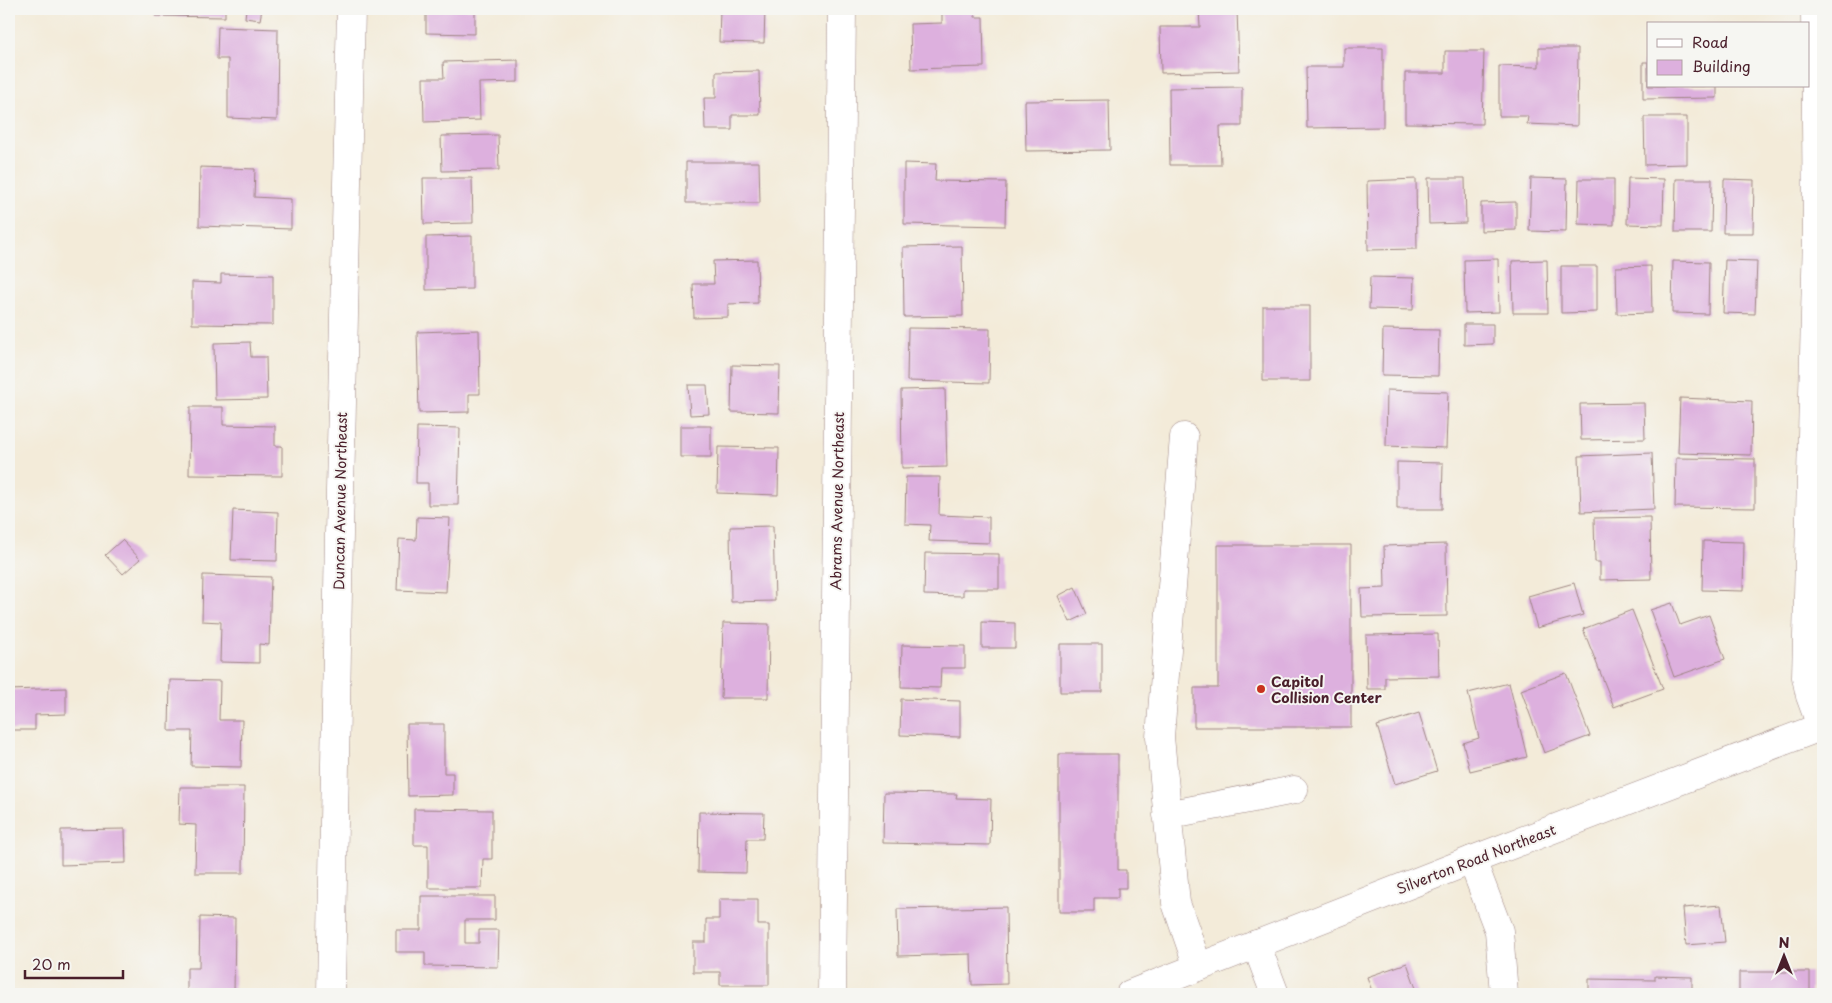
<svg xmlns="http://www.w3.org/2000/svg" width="1832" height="1003" viewBox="0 0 1832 1003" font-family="'Playpen Sans',sans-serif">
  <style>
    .building { fill: #ddb0de }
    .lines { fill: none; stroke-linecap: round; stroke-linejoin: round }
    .minor-casing { stroke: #9e8582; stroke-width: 29 }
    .major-casing { stroke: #9e8582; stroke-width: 29 }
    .minor { stroke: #fff; stroke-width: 28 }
    .major { stroke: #fff; stroke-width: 28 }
    .poi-dot { fill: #c8321e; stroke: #f6f6f2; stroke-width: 2 }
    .labels { text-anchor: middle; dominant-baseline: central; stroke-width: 4; stroke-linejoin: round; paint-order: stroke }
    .street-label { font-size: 14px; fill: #4a1f2b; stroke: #f6f6f2 }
    .poi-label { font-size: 14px; font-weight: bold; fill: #4a1f2b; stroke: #f6f6f2; text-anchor: start }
  </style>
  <rect width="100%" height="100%" fill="#f6f6f2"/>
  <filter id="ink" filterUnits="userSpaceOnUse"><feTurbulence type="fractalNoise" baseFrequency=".02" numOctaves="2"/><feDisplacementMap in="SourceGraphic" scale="10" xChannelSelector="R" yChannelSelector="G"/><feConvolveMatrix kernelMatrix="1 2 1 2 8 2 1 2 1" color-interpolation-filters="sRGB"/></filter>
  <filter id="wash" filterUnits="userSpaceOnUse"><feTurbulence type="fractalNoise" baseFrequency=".0096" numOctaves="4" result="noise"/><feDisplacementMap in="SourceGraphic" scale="20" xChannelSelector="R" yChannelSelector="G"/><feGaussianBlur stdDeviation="1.12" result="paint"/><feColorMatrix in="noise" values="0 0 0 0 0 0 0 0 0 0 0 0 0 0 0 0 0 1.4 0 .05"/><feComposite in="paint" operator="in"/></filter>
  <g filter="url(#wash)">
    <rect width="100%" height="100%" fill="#f3ebd9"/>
    <g id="blocks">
      <path class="building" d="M155,9H225V17L155,16Z
        M246,9H262L260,20L245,18Z
        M426,9H475V34L426,33Z
        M720,9H765L764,43L719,42Z
        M942,9H975V17H983L984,67L911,69L910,24L942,23Z
        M1199,9H1237L1239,71L1161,73L1160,27H1200Z
        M218,27L278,29L277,120L228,118V59H217Z
        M1344,48H1383V127L1307,128L1306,67H1344Z
        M1539,48H1578L1577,126L1527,124L1528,116H1499V66L1539,67Z
        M1445,51H1484L1482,124L1405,123V73H1445Z
        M518,60V82L479,83L480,120L424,122L423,78H444L443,62Z
        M1643,62H1648V86H1717V98L1643,99Z
        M759,71L760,115H732V130H705L704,98H716V72Z
        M1242,87V126H1220L1221,165H1170L1169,88Z
        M1109,100L1110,150L1026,151L1025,101Z
        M1644,117H1687V164L1645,165Z
        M498,135L499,170L442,171L441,136Z
        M686,162H759L760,203H686Z
        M904,163L936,164L935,181L1006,182L1005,226L904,224Z
        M200,167L255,169L254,197L291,199V229L199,226Z
        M423,178H472L473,223L424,224Z
        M1428,178H1465L1466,223L1429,224Z
        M1531,178L1567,179L1566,232L1529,231Z
        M1628,178L1664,179L1663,225L1627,224Z
        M1416,179L1417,249L1368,250L1367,181Z
        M1579,179H1614V225L1578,224Z
        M1676,179H1712L1711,232H1675Z
        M1724,179L1754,180L1753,233H1723Z
        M1516,202V230L1481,231V203Z
        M472,236V289L426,290V237Z
        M962,246L963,316L904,317L903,247Z
        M1498,259L1499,312L1465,313L1464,260Z
        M757,260L758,303L728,304V317L694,318L693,284H714L713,261Z
        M1547,260L1548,313H1513L1512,261Z
        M1725,260L1757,261L1755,314L1723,313Z
        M1673,261L1709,262L1708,314L1672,313Z
        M1561,266H1597V312L1561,313Z
        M1651,266L1652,313L1617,314L1616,267Z
        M221,274L273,275V325L192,324V282L221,283Z
        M1370,277L1414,278L1413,310L1369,309Z
        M1263,306H1310V381H1263Z
        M1464,324H1493V344L1464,345Z
        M908,328L990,329L989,383L907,381Z
        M1383,329L1439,330L1438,376L1382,375Z
        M479,330L480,394H469V412L419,413L417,332Z
        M250,342L251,357H266L267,399L215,400L214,343Z
        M732,365L780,366L779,413L731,412Z
        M688,385H707L709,414L690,415Z
        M945,389L947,467L902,468L901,390Z
        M1387,390L1448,392L1446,448L1386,446Z
        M1680,398L1752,401L1751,455L1678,453Z
        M1644,403L1645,439L1581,440L1580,404Z
        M190,407H223V425L275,426V446H282V476L189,475Z
        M680,426H711V457H680Z
        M417,427L460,428L458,505H428V483H416Z
        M718,447L779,448L778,495L717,493Z
        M1652,453L1654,509L1581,512L1579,456Z
        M1676,458L1755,459V508L1675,507Z
        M1397,462L1443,463L1442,509H1397Z
        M906,477H940L939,515L989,517V543L929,541L930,525L905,524Z
        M233,510L278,512L277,561L231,560Z
        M417,517L450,518L446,592L397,590L399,539L416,540Z
        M1650,517L1651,579L1600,580V562H1595L1594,518Z
        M773,526L775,601L731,602L730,527Z
        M122,540L140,559L123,574L105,555Z
        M1703,541L1744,542L1743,591L1702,590Z
        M1446,544L1447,616L1362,617L1361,589L1385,588L1384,546Z
        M1218,545H1351V727H1194V688H1218Z
        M925,553L999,554V589H963V596L924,595Z
        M203,575L271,577L269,645L259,644V663L220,662L221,622L202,621Z
        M1574,583L1583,615L1537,628L1528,596Z
        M1075,587L1087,614L1070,622L1058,596Z
        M1672,603L1680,625L1709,615L1725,659L1674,677L1650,610Z
        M1632,610L1663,689L1614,707L1583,629Z
        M982,622L1015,623V648H982Z
        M723,623L769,624L768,698H721Z
        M1438,634L1439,676L1385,677V689H1367L1366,635Z
        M1060,644H1102V692H1060Z
        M902,645L965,646V668H941L940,688L901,687Z
        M1566,673L1590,736L1544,753L1521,690Z
        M170,680L220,681L219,720H242L241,767L191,766L192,731H169Z
        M1509,683L1527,757L1470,771L1463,743L1479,738L1468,693Z
        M66,688V714L35,715V730H9V690Z
        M901,699L960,701V737L900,735Z
        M1419,713L1437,771L1395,784L1377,726Z
        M407,724H444V773H453V795L408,796Z
        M1059,754H1118V870H1126V888H1118V898H1094V912H1059Z
        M180,787H244L243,873H195L196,825L179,824Z
        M884,793L957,794L956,798L991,799L990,845L883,843Z
        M414,809L492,810V859H483L482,888H428V845H414Z
        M699,812L764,813L763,839H747L746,873L698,872Z
        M125,829L126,863L61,865V830Z
        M421,896H495V920H465V943H479V930H499L498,967L425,966V952H396V930H421Z
        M719,899H758V925H769V985H720V972H693V942H706V919H719Z
        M1721,905L1725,942L1686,945L1683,908Z
        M1006,907L1007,984L972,985L971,954L898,956L897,909Z
        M200,917L235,918L234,994H187V968H199Z
        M1407,963L1418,994H1373L1367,977Z
        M1739,972H1810V994H1739Z
        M1655,976L1692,977V994H1589V979L1655,980Z"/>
    </g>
  </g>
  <g filter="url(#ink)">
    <use href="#blocks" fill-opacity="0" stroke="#9e8582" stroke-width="1"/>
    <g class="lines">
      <defs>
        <path id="minor" d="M1815,9L1817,234L1806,677L1810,696L1821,726
          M1184,437L1160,737L1176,903L1198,967
          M1167,815L1294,790
          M1472,860L1499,931L1504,994
          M1256,944L1275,994
          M331,994L339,534L351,9
          M832,994L842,9"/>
        <path id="major" d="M1130,994L1472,860L1823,726"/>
      </defs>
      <use href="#minor" class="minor-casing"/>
      <use href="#major" class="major-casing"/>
      <use href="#minor" class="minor"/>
      <use href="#major" class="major"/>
    </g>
  </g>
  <circle class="poi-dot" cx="1261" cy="689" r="5"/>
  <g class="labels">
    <g class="street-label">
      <text transform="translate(340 501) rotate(-89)">Duncan Avenue Northeast</text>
      <text transform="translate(837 501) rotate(-89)">Abrams Avenue Northeast</text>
      <text transform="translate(1476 859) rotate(-21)">Silverton Road Northeast</text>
    </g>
    <g class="poi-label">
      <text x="1271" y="681">Capitol<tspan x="1271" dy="16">Collision Center</tspan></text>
    </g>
  </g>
  <rect width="1832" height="1003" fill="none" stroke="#f6f6f2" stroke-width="30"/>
  <rect x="1647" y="22" width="162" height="65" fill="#f6f6f2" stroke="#b1a0a2"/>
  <rect x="1657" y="39" width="25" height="8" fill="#ffffff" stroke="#b1a0a2"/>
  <text x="1692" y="48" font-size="15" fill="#4a1f2b">Road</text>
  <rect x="1657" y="60" width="25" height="15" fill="#ddb0de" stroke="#b1a0a2"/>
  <text x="1692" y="72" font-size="15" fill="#4a1f2b">Building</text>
  <g transform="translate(1784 956)" stroke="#f6f6f2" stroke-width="4" paint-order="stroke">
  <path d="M0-4L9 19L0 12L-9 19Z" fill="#4a1f2b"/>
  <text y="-8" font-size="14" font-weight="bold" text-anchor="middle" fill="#4a1f2b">N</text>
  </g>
  <path d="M25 970v8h98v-8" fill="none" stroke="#4a1f2b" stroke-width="2.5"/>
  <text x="32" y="970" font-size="15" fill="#4a1f2b" stroke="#f6f6f2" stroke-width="4" paint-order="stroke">20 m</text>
</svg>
